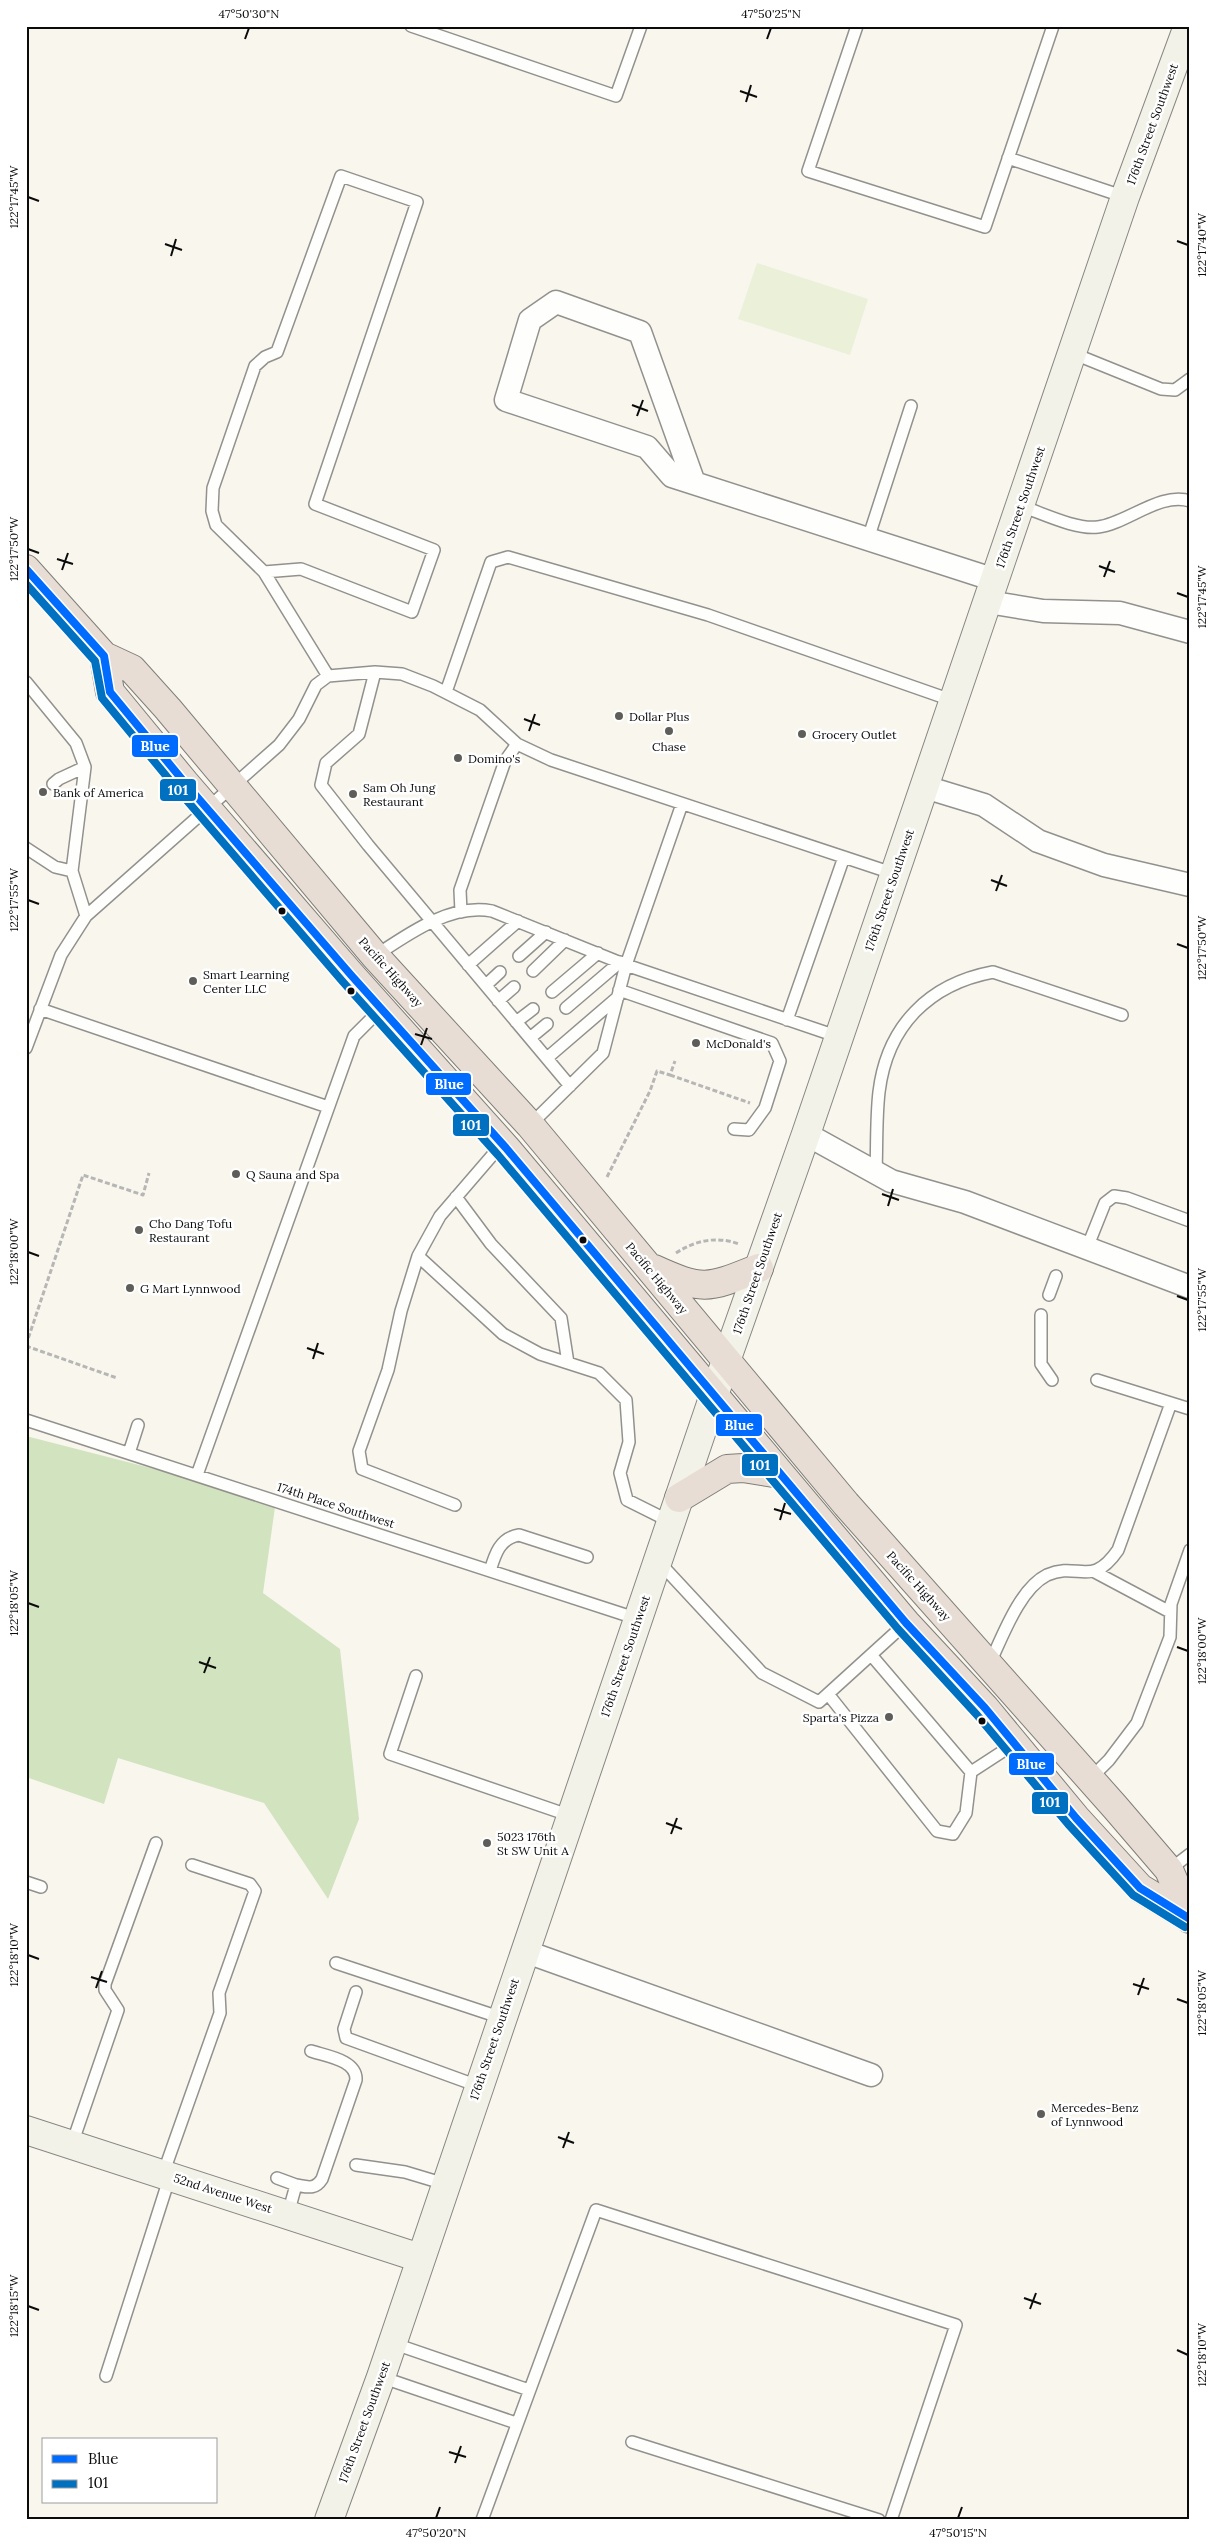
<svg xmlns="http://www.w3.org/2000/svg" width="1216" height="2546" viewBox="0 0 1216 2546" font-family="Lora,serif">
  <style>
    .forest { fill: #d2e3bf }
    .pitch { fill: #ebf0d9 }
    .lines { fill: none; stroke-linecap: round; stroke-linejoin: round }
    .lane-casing { stroke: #92918d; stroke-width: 14 }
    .street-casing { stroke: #92918d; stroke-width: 25 }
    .secondary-casing { stroke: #898784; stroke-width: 30 }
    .highway-casing { stroke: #7f7e7a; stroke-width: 30 }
    .path { stroke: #b7b6b5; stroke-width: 3; stroke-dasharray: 5 2.5; stroke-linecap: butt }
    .lane { stroke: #fefefc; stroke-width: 11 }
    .street { stroke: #fefefc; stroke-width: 22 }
    .secondary { stroke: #f3f2e8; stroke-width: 28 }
    .highway { stroke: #e7ddd4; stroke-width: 28 }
    .bus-1-casing { stroke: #fff; stroke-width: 11 }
    .bus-2-casing { stroke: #fff; stroke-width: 11 }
    .bus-1 { stroke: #006cff; stroke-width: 8 }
    .bus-2 { stroke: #0070c0; stroke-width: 8 }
    .ticks { fill: none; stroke: #0b0b0b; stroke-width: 2 }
    .poi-dot { fill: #5e5d5a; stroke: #fff; stroke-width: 2 }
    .bus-dot { fill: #0b0b0b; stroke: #fff; stroke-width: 2 }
    .labels { text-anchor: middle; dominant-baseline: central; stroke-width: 5; stroke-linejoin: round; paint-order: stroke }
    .street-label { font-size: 12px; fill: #0b0b0b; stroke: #fff }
    .poi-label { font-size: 12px; fill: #0b0b0b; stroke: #fff; text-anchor: start }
    .line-badge { stroke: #fff; stroke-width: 2 }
    .badge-label { font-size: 14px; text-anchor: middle; font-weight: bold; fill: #fff }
    .neatline { fill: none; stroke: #0b0b0b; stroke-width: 2 }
    .ticks-label { font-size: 12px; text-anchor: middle; fill: #0b0b0b }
  </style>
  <rect width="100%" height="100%" fill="#f9f6ee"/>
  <path class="forest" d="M26,1436L276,1500L263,1593L340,1649L359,1819L328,1899L264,1803L118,1758L104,1804L26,1777Z"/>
  <path class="pitch" d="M757,263L868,299L850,355L738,319Z"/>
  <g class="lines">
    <defs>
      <path id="lane" d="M411,26L616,96L641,26
        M857,26L808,171L985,227L1053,26
        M1008,158L1125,197
        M1072,353L1161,389L1175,390L1190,379
        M1021,506C1042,513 1076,530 1098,527C1126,524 1161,491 1190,501
        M868,539L911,406
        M264,572L301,569L412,612L434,550L315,504L417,202L341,176L277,352L265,357L255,366L213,488L212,511L216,525L264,572L328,676
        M375,672L359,734L326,763L321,785L368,845L570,1086
        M26,682L76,743L85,767L72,871L86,916
        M446,692L491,562L508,557L708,615L954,701
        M53,784L59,779L85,767
        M26,848L55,867L72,871
        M461,912L460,890L505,761L517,744
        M375,956C408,934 451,903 492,911L626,965L839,1037
        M519,956L546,932
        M468,965L518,921
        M533,971L565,940
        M486,985L500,972
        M619,990L772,1043L780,1061L765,1108L749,1130L734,1129
        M552,992L598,953
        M498,1001L514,987
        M566,1008L620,962
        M40,1009L328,1107
        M787,1020L844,857
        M516,1022L533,1009
        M530,1038L547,1024
        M26,1048L61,955L86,916L279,745L299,719L316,685L328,676L375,672L402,674L433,686L480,710L517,744L551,760L895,874
        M547,1058L618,997
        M530,1125L603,1053L626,965L682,804
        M876,1172C877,1146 876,1118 879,1092C887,1026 929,984 993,972L1122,1015
        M456,1197L491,1244L561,1318L568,1363
        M1087,1248L1105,1203L1114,1196L1127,1198L1190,1221
        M418,1256L440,1216L502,1144
        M1049,1295L1056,1276
        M1041,1315V1364L1052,1380
        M1097,1380L1190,1409
        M26,1420L638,1619
        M129,1453L138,1425
        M197,1475L354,1036L381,1009
        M455,1505L362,1469L359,1451L388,1370L401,1311L418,1256L503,1334L540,1354L599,1373L626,1400L629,1442L620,1473L627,1500L671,1522
        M659,1562L762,1673L819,1702L906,1623
        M490,1571C495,1554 500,1538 519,1535L587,1557
        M1093,1571L1170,1612
        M989,1665C1002,1638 1019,1589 1047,1575C1079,1561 1091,1589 1118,1550L1171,1403
        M416,1676L390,1754L571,1816
        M828,1694L937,1831L953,1834L966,1813L971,1772L872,1656
        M971,1772L1014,1744
        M1090,1779L1109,1760L1137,1723L1170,1637L1171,1604L1190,1550
        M1169,1870L1190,1854
        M26,1882L41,1887
        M336,1963L502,2018
        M356,1992L344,2029L346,2038L478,2086
        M72,2144L118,2010L105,1990V1984L156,1843
        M356,2165L405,2172L445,2184
        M163,2174L220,2013L219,1993L255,1891L250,1884L192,1865
        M277,2178L296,2185
        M288,2214L296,2185C308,2187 315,2190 322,2179L356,2080C357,2060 326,2056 311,2051
        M392,2343L529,2390
        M106,2376L170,2176
        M381,2377L516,2423
        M632,2442L879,2520
        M482,2520L596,2210L956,2325L891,2520"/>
      <path id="street" d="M694,483L640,332L556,302L530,320L506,400L647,447L672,476L995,580
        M988,602L1043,611L1120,613L1190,632
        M925,787L984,805L1038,841L1104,865L1190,885
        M806,1134L891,1181L965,1202L1190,1287
        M524,1951L871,2075"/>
      <path id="secondary" d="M26,2130L420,2258
        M329,2520L381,2377L714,1395L806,1134L1125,197L1188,26"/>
      <path id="highway" d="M26,569L104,656L132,669L168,709L375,956L530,1125L846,1504L1115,1807L1169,1870L1190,1919
        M104,656L110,692L185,783L351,975L506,1148L906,1623L985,1708L1076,1818L1140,1888L1189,1918
        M654,1269C704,1292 709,1288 759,1268
        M679,1498L727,1469L743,1468L780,1474"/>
    </defs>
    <use href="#lane" class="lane-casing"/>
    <use href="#street" class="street-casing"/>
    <use href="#secondary" class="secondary-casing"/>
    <use href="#highway" class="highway-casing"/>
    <path class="path" d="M670,1075L750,1103
      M607,1177L650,1091L657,1071L670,1075L675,1061
      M676,1253C696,1240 717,1236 739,1244
      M26,1345L83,1175L143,1195L149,1173
      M26,1346L117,1378"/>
    <use href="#lane" class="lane"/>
    <use href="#street" class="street"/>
    <use href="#secondary" class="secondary"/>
    <use href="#highway" class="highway"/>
    <defs>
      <path id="bus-1" d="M26,569L104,656L110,692L185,783L351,975L506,1148L906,1623L985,1708L1076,1818L1140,1888L1190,1919"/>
      <path id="bus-2" d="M26,584L95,661L102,698L177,789L343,982L498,1155L898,1629L977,1715L1068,1824L1133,1895L1185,1927"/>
    </defs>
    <use href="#bus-1" class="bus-1-casing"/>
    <use href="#bus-2" class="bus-2-casing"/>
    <use href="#bus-1" class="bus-1"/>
    <use href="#bus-2" class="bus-2"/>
  </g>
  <path class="ticks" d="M245,39L249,28M767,39L771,28M740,91L757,97M746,102L751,85M28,197L39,201M1177,241L1188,245M165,244L182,250M171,256L176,239M632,405L648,411M637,416L643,400M28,549L39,553M57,559L73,564M1099,566L1115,572M62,570L68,553M1104,577L1110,561M1177,593L1188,597M524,719L540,725M529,731L535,714M991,880L1007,886M996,891L1002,875M28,900L39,904M1177,944L1188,948M415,1034L432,1039M421,1045L427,1028M882,1194L899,1200M888,1206L893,1189M28,1252L39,1256M1177,1296L1188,1300M307,1348L324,1354M313,1359L318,1343M774,1509L791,1514M780,1520L785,1503M28,1603L39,1607M1177,1647L1188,1651M199,1662L216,1668M204,1673L210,1657M666,1823L682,1829M671,1834L677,1818M28,1955L39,1959M91,1977L107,1982M1133,1984L1149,1989M96,1988L102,1971M1138,1995L1144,1978M1177,1999L1188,2003M558,2137L574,2143M563,2148L569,2132M1024,2298L1041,2304M28,2306L39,2310M1030,2309L1036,2293M1177,2350L1188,2355M449,2452L466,2457M455,2463L461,2446M436,2518L440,2507M958,2518L962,2507"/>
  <g class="poi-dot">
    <circle cx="619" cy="716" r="5"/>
    <circle cx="669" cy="731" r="5"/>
    <circle cx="802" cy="734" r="5"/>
    <circle cx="458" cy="758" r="5"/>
    <circle cx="43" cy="792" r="5"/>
    <circle cx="353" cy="794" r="5"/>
    <circle cx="193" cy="981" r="5"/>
    <circle cx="696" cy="1043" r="5"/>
    <circle cx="236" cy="1174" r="5"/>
    <circle cx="139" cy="1230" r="5"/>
    <circle cx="130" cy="1288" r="5"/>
    <circle cx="889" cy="1717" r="5"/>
    <circle cx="487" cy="1843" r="5"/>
    <circle cx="1041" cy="2114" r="5"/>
  </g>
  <g class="bus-dot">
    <circle cx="282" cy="911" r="4.5"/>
    <circle cx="351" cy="991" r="4.5"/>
    <circle cx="583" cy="1240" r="4.5"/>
    <circle cx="982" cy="1721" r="4.5"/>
  </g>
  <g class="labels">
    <g class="street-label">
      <text transform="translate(1152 124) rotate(-70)">176th Street Southwest</text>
      <text transform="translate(1020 507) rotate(-71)">176th Street Southwest</text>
      <text transform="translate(889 890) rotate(-71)">176th Street Southwest</text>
      <text transform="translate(391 972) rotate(48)">Pacific Highway</text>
      <text transform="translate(757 1273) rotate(-71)">176th Street Southwest</text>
      <text transform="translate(657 1278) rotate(50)">Pacific Highway</text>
      <text transform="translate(336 1505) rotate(18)">174th Place Southwest</text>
      <text transform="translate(919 1586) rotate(48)">Pacific Highway</text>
      <text transform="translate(625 1656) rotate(-71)">176th Street Southwest</text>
      <text transform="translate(494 2039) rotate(-71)">176th Street Southwest</text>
      <text transform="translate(223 2193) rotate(18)">52nd Avenue West</text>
      <text transform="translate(364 2422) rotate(-70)">176th Street Southwest</text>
    </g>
    <g class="poi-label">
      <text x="629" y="716">Dollar Plus</text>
      <text x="812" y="734">Grocery Outlet</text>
      <text x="669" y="746" text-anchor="middle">Chase</text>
      <text x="468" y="758">Domino's</text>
      <text x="363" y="787">Sam Oh Jung<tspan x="363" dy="14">Restaurant</tspan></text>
      <text x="53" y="792">Bank of America</text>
      <text x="203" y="974">Smart Learning<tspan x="203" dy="14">Center LLC</tspan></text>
      <text x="706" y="1043">McDonald's</text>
      <text x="246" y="1174">Q Sauna and Spa</text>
      <text x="149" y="1223">Cho Dang Tofu<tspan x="149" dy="14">Restaurant</tspan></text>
      <text x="140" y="1288">G Mart Lynnwood</text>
      <text x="879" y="1717" text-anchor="end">Sparta's Pizza</text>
      <text x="497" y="1836">5023 176th<tspan x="497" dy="14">St SW Unit A</tspan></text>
      <text x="1051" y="2107">Mercedes-Benz<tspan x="1051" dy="14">of Lynnwood</tspan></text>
    </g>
  </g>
  <g class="line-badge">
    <rect x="131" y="734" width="48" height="24" rx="5" fill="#006cff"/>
    <rect x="159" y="778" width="38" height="24" rx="5" fill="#0070c0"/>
    <rect x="425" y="1072" width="47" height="24" rx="5" fill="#006cff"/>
    <rect x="452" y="1113" width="38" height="24" rx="5" fill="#0070c0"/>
    <rect x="715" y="1413" width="48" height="24" rx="5" fill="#006cff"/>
    <rect x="741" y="1453" width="38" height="24" rx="5" fill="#0070c0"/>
    <rect x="1008" y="1752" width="47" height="24" rx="5" fill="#006cff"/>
    <rect x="1031" y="1791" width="38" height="24" rx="5" fill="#0070c0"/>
  </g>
  <g class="badge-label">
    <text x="155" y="751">Blue</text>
    <text x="178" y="795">101</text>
    <text x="449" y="1089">Blue</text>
    <text x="471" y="1130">101</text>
    <text x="739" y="1430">Blue</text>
    <text x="760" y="1470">101</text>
    <text x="1031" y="1769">Blue</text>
    <text x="1050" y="1807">101</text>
  </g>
  <rect width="1216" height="2546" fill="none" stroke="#ffffff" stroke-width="55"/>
  <rect x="42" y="2438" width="175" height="65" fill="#ffffff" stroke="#9d9d9d"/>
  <rect x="52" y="2455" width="25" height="8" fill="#006cff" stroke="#9d9d9d"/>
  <text x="88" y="2464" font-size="15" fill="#0b0b0b">Blue</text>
  <rect x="52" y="2480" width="25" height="8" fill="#0070c0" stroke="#9d9d9d"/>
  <text x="88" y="2488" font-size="15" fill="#0b0b0b">101</text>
  <rect x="28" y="28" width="1160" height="2490" class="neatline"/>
  <g class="ticks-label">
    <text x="249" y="18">47°50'30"N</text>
    <text x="771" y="18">47°50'25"N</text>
    <text transform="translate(14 197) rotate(-90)" y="4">122°17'45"W</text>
    <text transform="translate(1202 245) rotate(-90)" y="4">122°17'40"W</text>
    <text transform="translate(14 549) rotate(-90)" y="4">122°17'50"W</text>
    <text transform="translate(1202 597) rotate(-90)" y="4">122°17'45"W</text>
    <text transform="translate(14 900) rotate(-90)" y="4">122°17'55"W</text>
    <text transform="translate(1202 948) rotate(-90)" y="4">122°17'50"W</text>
    <text transform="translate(14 1252) rotate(-90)" y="4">122°18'00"W</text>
    <text transform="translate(1202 1300) rotate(-90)" y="4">122°17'55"W</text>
    <text transform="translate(14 1603) rotate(-90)" y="4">122°18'05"W</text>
    <text transform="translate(1202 1651) rotate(-90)" y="4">122°18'00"W</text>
    <text transform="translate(14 1955) rotate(-90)" y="4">122°18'10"W</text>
    <text transform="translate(1202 2003) rotate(-90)" y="4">122°18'05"W</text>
    <text transform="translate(14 2306) rotate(-90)" y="4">122°18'15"W</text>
    <text transform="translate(1202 2355) rotate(-90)" y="4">122°18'10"W</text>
    <text x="436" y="2537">47°50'20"N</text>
    <text x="958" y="2537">47°50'15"N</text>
  </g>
</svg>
